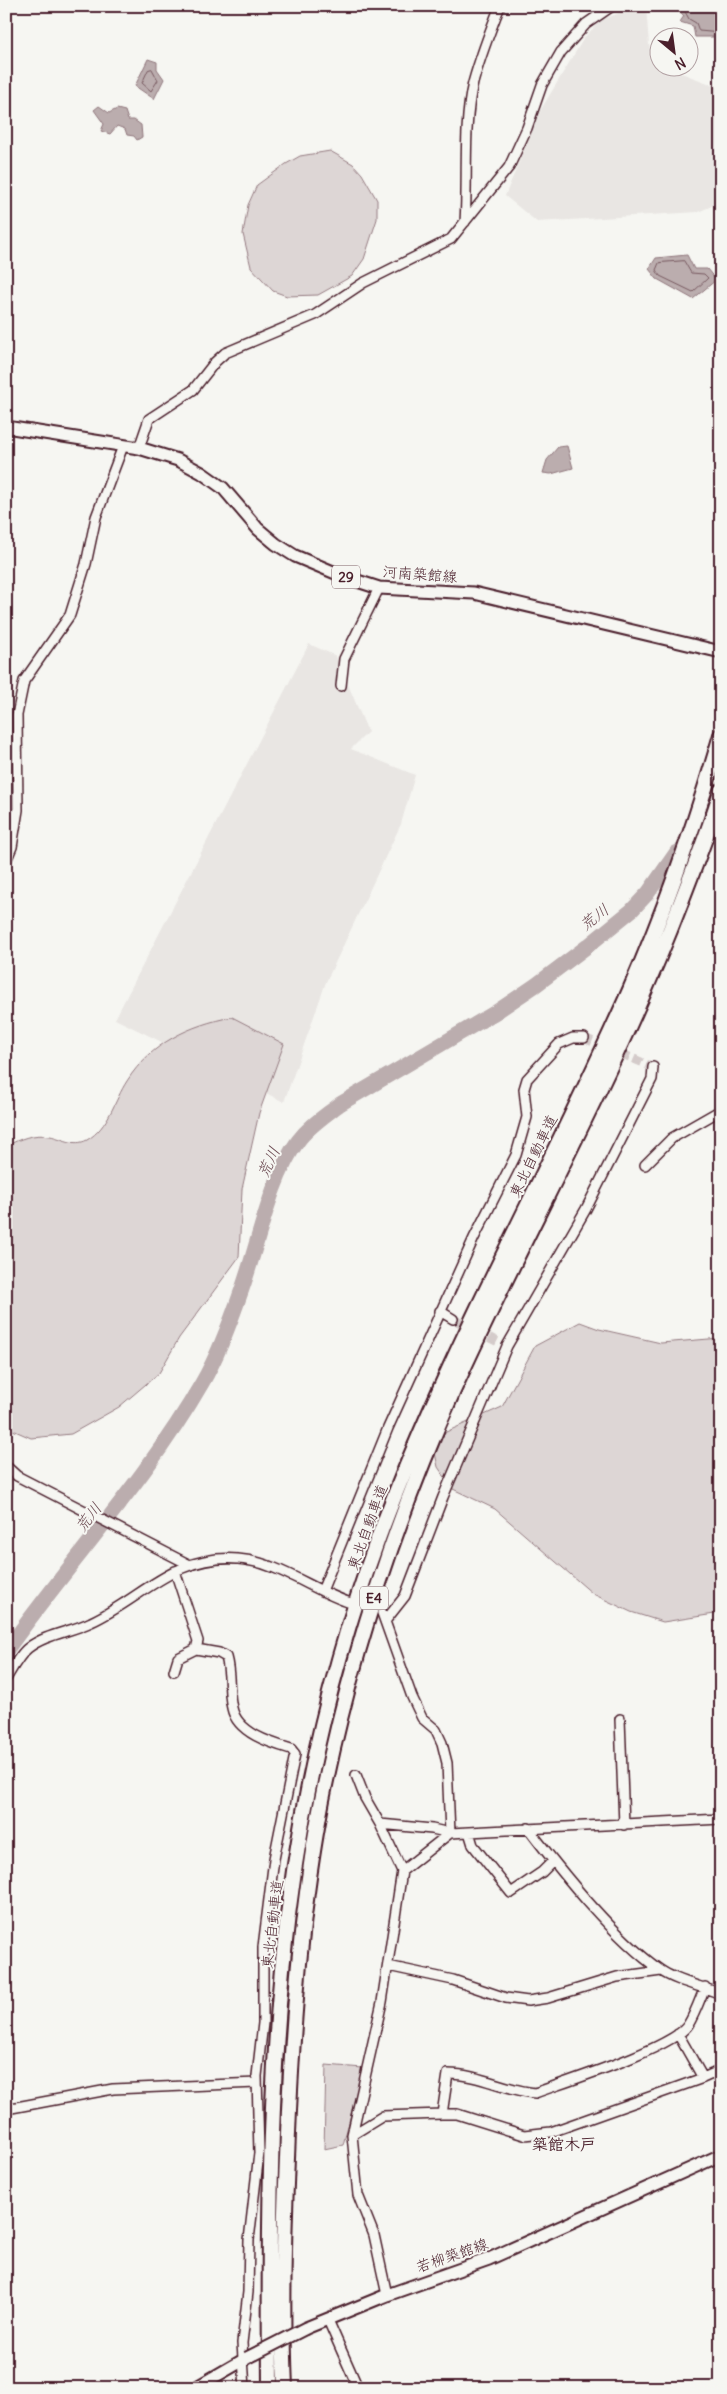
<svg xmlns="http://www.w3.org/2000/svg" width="727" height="2394" viewBox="0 0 727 2394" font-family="Delius,'Klee One',sans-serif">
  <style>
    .built { fill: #e9e6e3 }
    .green { fill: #ddd6d5; stroke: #947a80 }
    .water { fill: #bbadae; stroke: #8e747a }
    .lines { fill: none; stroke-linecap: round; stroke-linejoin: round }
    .shore { stroke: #77585f; stroke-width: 1 }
    .river { stroke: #bbadae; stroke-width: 15 }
    .minor-tunnel { stroke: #d4cbca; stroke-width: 9; stroke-dasharray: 9 4.5; stroke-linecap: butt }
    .minor-casing { stroke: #4a1f2b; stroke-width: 12 }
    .major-casing { stroke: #4a1f2b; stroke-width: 15 }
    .highway-casing { stroke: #4a1f2b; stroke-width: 18 }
    .minor { stroke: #f6f6f2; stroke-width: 9 }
    .major { stroke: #f6f6f2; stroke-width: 11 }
    .highway { stroke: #f6f6f2; stroke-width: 14 }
    .major-bridge-casing { stroke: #4a1f2b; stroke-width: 15; stroke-linecap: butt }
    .major-bridge { stroke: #f6f6f2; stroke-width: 11 }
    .labels { text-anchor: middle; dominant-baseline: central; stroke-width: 4; stroke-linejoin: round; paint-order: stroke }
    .shield { fill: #f6f6f2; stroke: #7e6067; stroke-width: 1 }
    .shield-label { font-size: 14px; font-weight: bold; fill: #4a1f2b }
    .street-label { font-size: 15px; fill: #4a1f2b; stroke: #f6f6f2 }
    .water-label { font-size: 16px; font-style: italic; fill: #6c4a52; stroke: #f6f6f2 }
    .neighbourhood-label { font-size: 16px; font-weight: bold; fill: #4a1f2b; stroke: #f6f6f2 }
  </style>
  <rect width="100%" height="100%" fill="#f6f6f2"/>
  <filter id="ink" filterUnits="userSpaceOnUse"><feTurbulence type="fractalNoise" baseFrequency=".02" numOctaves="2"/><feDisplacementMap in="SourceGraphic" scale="10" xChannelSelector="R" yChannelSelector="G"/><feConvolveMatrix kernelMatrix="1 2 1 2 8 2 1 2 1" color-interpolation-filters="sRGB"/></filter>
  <g filter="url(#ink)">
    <path class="built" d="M638,6H646L649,45L659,58L660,68H668L721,88V202L698,212L537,222L505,196L540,111L584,38L601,20Z
      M309,644L336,656L368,732L351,749L415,775L401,824L326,982L284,1102L115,1019Z"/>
    <path class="green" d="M330,151L353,164L362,174L377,200V219L364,259L352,276L318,295L287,296L273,291L251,267L243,234L248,205L257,185L286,164L300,156Z
      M232,1017L284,1044L259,1113L242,1189L239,1257L179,1338L159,1373L119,1407L71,1434L31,1438L6,1427V1146C20,1139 33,1133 50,1136C62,1138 74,1147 87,1140C109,1127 114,1101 127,1081C151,1043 190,1025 232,1017Z
      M580,1322L599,1329L661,1343L721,1338V1613L663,1622L631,1612L593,1594L495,1509L453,1489L438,1467L434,1448L446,1432L502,1407L535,1346Z
      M326,2065L363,2068L343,2145L324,2149Z"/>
    <path class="water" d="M721,6V37H695L693,26L680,22L684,16L676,7Z
      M148,59L157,62V69L164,79L154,99L135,86Z
      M99,106L109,113L117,109L125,111L128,120H134L141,125L142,137L137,140L134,136L127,135L125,129L117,126L110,134L101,131L104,124L94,110Z
      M687,255L694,269H707L716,280L693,299L657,279L649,269L656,258Z
      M567,446L573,468L551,474L543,473L547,460L558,447Z"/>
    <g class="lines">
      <path class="shore" d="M682,6L689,19L696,23L699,31L721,33
        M152,69L158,80L151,91L142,83L148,70Z
        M684,261L691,273L704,274L708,278L693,292L660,276L656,270L659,263Z"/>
      <path class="river" d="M6,1651C70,1561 147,1479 202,1383C219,1354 231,1321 242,1289C258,1245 270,1179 298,1141C309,1126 325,1116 340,1104L496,1012L536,985L589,945L632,910L648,893L676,853L721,831"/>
      <path class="minor-tunnel" d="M584,1038L653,1067
        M453,1319L498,1342"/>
      <defs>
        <path id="minor" d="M465,222C468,179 463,124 473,83C480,58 490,31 500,6
          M139,448L149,419L193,390L215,362L225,353L315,315L363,283L451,239L509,167L527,128L542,85L561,52L586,24L612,6
          M341,686L344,659L379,588
          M6,861L12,847L18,810L17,715L24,681L70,615L86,564L96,517L123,446
          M645,1165L672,1138L721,1110
          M440,1311L453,1319
          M6,1466L17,1476L188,1564
          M322,1591L388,1428L474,1238L516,1155L527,1117L524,1089L527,1079L559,1044L573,1038H584
          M386,1620L405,1596L443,1497L507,1346L586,1209L652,1079L653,1067
          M196,1649L219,1653L226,1657C231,1674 228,1692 232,1708C237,1733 271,1743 291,1749L295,1754L274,1859L263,1947V2023L257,2076L259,2153L249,2240L248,2292L242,2343L245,2388
          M174,1671L178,1658L196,1649L198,1641L175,1571
          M6,1679C12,1669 19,1655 28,1648C46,1634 71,1632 91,1622C143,1598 174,1554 238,1559C279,1562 313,1591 351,1603
          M620,1719L624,1825
          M356,1775L365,1798L380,1824L402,1871
          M380,1824L432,1829L450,1833L447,1763L442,1743L436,1730L422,1718L412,1697L382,1613
          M528,1828C563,1874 614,1938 660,1970C677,1982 702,1986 721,1994
          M469,1832L473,1845L511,1893L542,1872L553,1861
          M388,1966L453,1980L506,1998L528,2001L548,1998L617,1977L661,1971
          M678,2034L703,2078
          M6,2109L113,2089L257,2083
          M442,2114L448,2074C479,2074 505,2090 535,2093C565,2082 673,2048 688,2025C695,2014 700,1999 705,1987
          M352,2135L383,2116L442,2114H457L524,2135L551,2132L703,2078L721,2070
          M387,2295L374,2235L358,2195L352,2135L382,2002L402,1871L450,1833L721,1819
          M328,2320L358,2388"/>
        <path id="major" d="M6,427L139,448L178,460L202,473L223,488L258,529L276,544L295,556L345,577L379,588L474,593L721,652
          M306,2328L387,2295L489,2259L721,2155
          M195,2388L247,2358"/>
        <path id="highway" d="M270,2388C269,2249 269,2108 282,1969C296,1823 328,1674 379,1536C449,1348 549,1173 630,990C666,907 696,822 721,735
          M285,2388C281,2295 285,2202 289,2110C294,2006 302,1902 322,1800C350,1659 395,1522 453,1391C527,1227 617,1070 681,902C695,865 710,828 721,791"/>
      </defs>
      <use href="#minor" class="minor-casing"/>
      <use href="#major" class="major-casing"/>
      <use href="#highway" class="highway-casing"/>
      <use href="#minor" class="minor"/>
      <use href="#major" class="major"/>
      <use href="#highway" class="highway"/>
      <defs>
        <path id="major-bridge" d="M247,2358L306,2328"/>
      </defs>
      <use href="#major-bridge" class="major-bridge-casing"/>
      <use href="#major-bridge" class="major-bridge"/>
    </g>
  </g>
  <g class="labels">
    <g class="shield">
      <rect x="332" y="565.5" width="28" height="23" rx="4"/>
      <rect x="360" y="1586.5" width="28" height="23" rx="4"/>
    </g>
    <g class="shield-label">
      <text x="346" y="577">29</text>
      <text x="374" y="1598">E4</text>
    </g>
    <g class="street-label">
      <text transform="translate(420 574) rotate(4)">河南築館線</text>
      <text transform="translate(533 1156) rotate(-64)">東北自動車道</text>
      <text transform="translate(367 1527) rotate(-70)">東北自動車道</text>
      <text transform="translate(272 1924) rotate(-83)">東北自動車道</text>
      <text transform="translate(452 2255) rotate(-19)">若柳築館線</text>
    </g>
    <g class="water-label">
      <text transform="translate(594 917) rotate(-38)">荒川</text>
      <text transform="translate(268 1162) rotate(-65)">荒川</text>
      <text transform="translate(88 1517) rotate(-52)">荒川</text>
    </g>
    <g class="neighbourhood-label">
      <text x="564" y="2144">築館木戸</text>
    </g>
  </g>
  <rect width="727" height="2394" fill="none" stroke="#f6f6f2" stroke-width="25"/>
  <rect x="12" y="12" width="702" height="2369" fill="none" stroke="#4a1f2b" stroke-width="2" filter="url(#ink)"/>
  <g transform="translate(674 52) rotate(151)"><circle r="24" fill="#f6f6f2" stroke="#b1a0a2"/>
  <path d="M0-4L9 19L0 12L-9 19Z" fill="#4a1f2b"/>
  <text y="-8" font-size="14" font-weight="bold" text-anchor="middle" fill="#4a1f2b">N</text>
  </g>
</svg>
